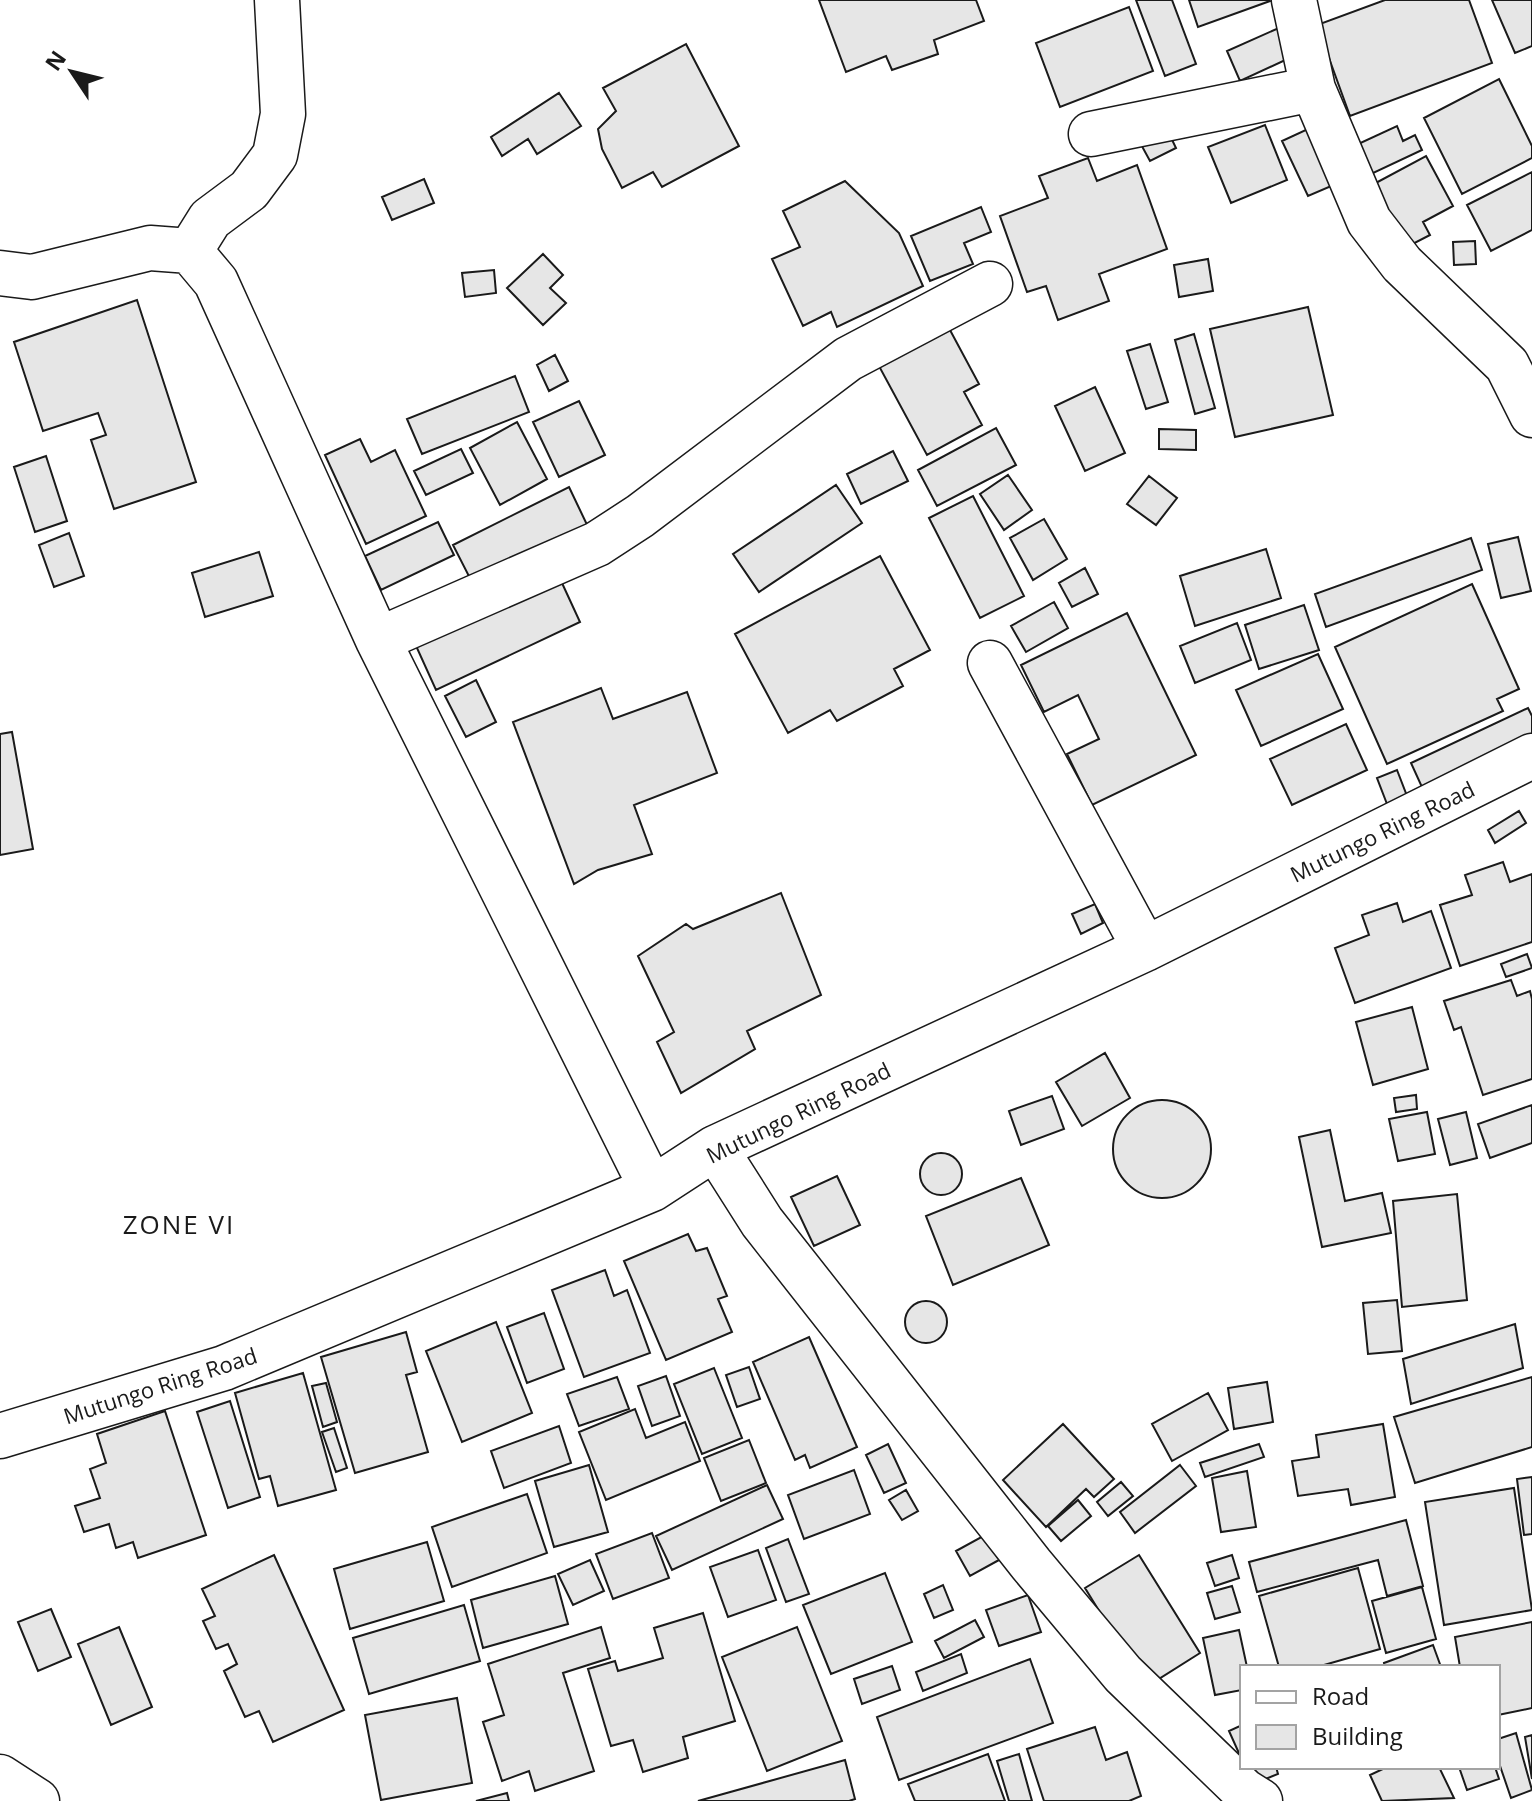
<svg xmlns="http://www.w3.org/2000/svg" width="1532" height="1801" font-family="'Open Sans',sans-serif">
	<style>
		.building { fill: #e6e6e6; stroke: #1a1a1a; stroke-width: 2 }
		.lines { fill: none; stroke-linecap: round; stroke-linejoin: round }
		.minor-casing { stroke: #1a1a1a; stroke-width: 47 }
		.minor { stroke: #fff; stroke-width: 44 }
		.labels { text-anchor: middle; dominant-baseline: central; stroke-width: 6; stroke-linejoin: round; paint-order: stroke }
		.street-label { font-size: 22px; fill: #1a1a1a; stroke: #fff }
		.quarter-label { font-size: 26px; letter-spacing: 2px; fill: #1a1a1a; stroke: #fff }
	</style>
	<rect width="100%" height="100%" fill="#fff"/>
	<!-- building -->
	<path class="building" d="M819 0H976L984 21 934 40 938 54 892 70 886 56 846 72Z
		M1136 0H1172L1196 64 1165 76Z
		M1189 0H1269L1270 1 1198 27Z
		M1385 0H1469L1492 63 1350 116 1317 25Z
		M1492 0H1532V46L1515 53Z
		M1129 7 1153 71 1060 107 1036 43Z
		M1281 27 1294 56 1240 81 1227 51Z
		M686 44 739 146 662 187 653 172 622 188 602 149 598 129 616 111 603 88Z
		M1499 79 1532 146V158L1462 194 1424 118Z
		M559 93 581 126 537 154 528 139 502 156 491 137Z
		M1165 125 1176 148 1150 161 1138 139Z
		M1265 125 1287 180 1231 203 1208 147Z
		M1397 126 1403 141 1415 135 1422 150 1369 175 1356 145Z
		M1310 128 1336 184 1308 196 1282 141Z
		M1426 156 1453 206 1423 222 1430 235 1405 248 1372 185Z
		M1088 158 1097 181 1137 165 1167 249 1099 274 1109 301 1058 320 1046 286 1027 292 1000 216 1048 198 1039 176Z
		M1532 172V230L1491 251 1467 205Z
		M424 179 434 203 392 220 382 197Z
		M845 181 899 233 923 286 837 327 831 312 803 326 772 259 800 247 783 211Z
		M981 207 991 232 964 243 973 264 930 281 911 236Z
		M1475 241 1476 264 1454 265 1453 242Z
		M543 254 563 275 550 288 566 303 543 325 507 288Z
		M1208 259 1213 291 1179 297 1174 265Z
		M494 270 496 293 465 297 462 273Z
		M137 300 196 482 114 509 91 440 106 435 98 413 43 431 14 342Z
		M1308 307 1333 415 1235 437 1210 329Z
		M943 317 979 384 964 392 982 425 927 455 873 355Z
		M1194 334 1215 408 1195 414 1175 340Z
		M1150 344 1168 402 1146 409 1127 351Z
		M555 355 568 381 549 391 537 365Z
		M515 376 529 412 422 454 407 419Z
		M1095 387 1125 453 1085 471 1055 406Z
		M579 401 605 455 559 477 533 422Z
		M517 422 547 479 500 505 470 448Z
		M996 428 1016 465 937 506 918 470Z
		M1159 429 1196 430V450L1159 449Z
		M360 439 371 462 395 450 426 516 366 544 325 455Z
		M461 449 473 473 426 495 414 471Z
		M893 451 908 481 861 504 847 474Z
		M46 456 67 521 35 532 14 467Z
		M1008 475 1032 510 1004 530 980 494Z
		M1149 476 1177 498 1156 525 1127 504Z
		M836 485 862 523 759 592 733 554Z
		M569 487 590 531 476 590 453 545Z
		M973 496 1024 596 980 618 929 518Z
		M1044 519 1067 559 1033 580 1010 538Z
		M438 522 454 555 381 590 365 556Z
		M69 533 84 576 54 587 39 545Z
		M1518 537 1531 591 1501 598 1488 544Z
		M1471 538 1482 570 1326 627 1315 594Z
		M1266 549 1281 598 1195 626 1180 576Z
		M259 552 273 596 205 617 192 573Z
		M880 556 930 650 894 669 903 686 837 721 830 710 788 733 735 634Z
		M1085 568 1098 594 1072 607 1059 583Z
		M556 570 580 622 436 690 412 637Z
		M1472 584 1519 689 1497 699 1503 711 1387 764 1335 647Z
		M1054 602 1068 628 1026 652 1011 626Z
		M1304 605 1319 650 1259 669 1245 625Z
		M1127 613 1196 755 1092 805 1067 754 1099 739 1078 695 1044 712 1021 665Z
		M1237 623 1251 660 1195 683 1180 646Z
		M1318 654 1343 709 1261 746 1236 690Z
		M476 680 496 722 466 737 445 696Z
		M601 688 613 719 687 692 717 773 634 805 652 854 598 870 574 884 513 722Z
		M1528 708 1532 716V746L1426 796 1411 763Z
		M1346 724 1367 770 1292 805 1270 759Z
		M12 732 33 849 0 855V734Z
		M1397 770 1407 796 1387 804 1377 778Z
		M1519 811 1526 823 1495 843 1488 830Z
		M1503 862 1510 882 1532 874V942L1460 966 1440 905 1472 895 1465 875Z
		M781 893 821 995 747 1031 755 1049 681 1093 657 1042 674 1032 638 956 686 924 693 929Z
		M1397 903 1403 922 1431 911 1451 968 1355 1003 1335 948 1369 935 1362 915Z
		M1095 904 1103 923 1081 934 1072 914Z
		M1527 954 1532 968 1506 977 1501 964Z
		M1511 980 1517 996 1530 991 1532 999V1079L1483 1095 1461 1027 1454 1030 1444 1001Z
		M1412 1007 1428 1069 1373 1085 1356 1022Z
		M1105 1053 1130 1098 1082 1126 1056 1082Z
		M1416 1095 1417 1109 1396 1112 1394 1098Z
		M1052 1096 1064 1129 1021 1145 1009 1111Z
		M1113 1149a49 49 0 1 1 98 0a49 49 0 1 1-98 0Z
		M1532 1105V1143L1490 1158 1478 1124Z
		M1427 1112 1435 1154 1398 1161 1389 1119Z
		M1466 1112 1477 1158 1450 1165 1438 1119Z
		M1330 1130 1345 1201 1382 1193 1391 1233 1322 1247 1299 1137Z
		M920 1174a21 21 0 1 1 42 0a21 21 0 1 1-42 0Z
		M837 1176 860 1225 814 1246 791 1197Z
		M1021 1178 1049 1245 953 1285 926 1216Z
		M1457 1194 1467 1300 1402 1307 1393 1201Z
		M688 1234 696 1251 707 1248 727 1296 718 1299 732 1332 666 1360 624 1261Z
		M605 1270 614 1296 627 1290 650 1353 584 1377 552 1290Z
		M1397 1300 1402 1351 1368 1354 1363 1303Z
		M905 1322a21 21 0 1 1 42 0a21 21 0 1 1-42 0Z
		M544 1313 564 1369 527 1383 507 1327Z
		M496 1322 532 1413 462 1442 426 1351Z
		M1515 1324 1523 1368 1411 1404 1403 1359Z
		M406 1332 417 1372 406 1375 428 1452 355 1473 321 1357Z
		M809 1337 857 1447 810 1468 805 1455 795 1460 753 1362Z
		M749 1367 760 1399 737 1407 726 1375Z
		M714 1368 742 1438 702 1454 674 1384Z
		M303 1373 336 1490 278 1506 270 1476 259 1479 235 1393Z
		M666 1376 680 1416 652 1426 638 1386Z
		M617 1377 629 1409 579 1426 567 1394Z
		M1532 1377V1447L1415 1483 1394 1417Z
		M1267 1382 1273 1422 1234 1429 1228 1388Z
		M326 1383 337 1422 323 1427 312 1386Z
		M1208 1393 1228 1430 1172 1461 1152 1424Z
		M230 1401 260 1497 228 1508 197 1412Z
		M635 1409 646 1438 685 1422 700 1461 606 1500 579 1432Z
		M165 1411 206 1535 138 1558 133 1542 116 1548 109 1524 84 1532 75 1506 100 1498 90 1469 106 1463 97 1434Z
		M1063 1424 1114 1479 1094 1497 1086 1489 1046 1527 1003 1480Z
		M1383 1424 1395 1497 1351 1505 1348 1489 1298 1496 1292 1461 1319 1457 1316 1435Z
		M559 1426 571 1463 504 1488 491 1451Z
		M334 1428 347 1468 336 1472 322 1432Z
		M749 1440 766 1483 721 1501 704 1458Z
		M888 1444 906 1483 884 1493 866 1455Z
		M1259 1444 1264 1457 1205 1477 1200 1463Z
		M589 1465 608 1532 554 1547 535 1481Z
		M1180 1465 1196 1486 1135 1533 1120 1512Z
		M854 1470 870 1514 804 1539 788 1495Z
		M1247 1471 1256 1527 1221 1532 1212 1478Z
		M1532 1477V1534L1524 1535 1517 1479Z
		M1121 1482 1133 1496 1108 1516 1097 1502Z
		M767 1485 783 1519 672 1570 656 1536Z
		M1514 1488 1532 1610 1444 1625 1425 1502Z
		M906 1490 918 1511 902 1520 889 1500Z
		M527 1494 547 1553 452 1587 432 1527Z
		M1078 1500 1091 1516 1061 1541 1048 1526Z
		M1406 1520 1423 1586 1387 1596 1378 1560 1257 1592 1249 1562Z
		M652 1533 669 1578 613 1599 596 1554Z
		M985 1535 999 1560 970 1576 956 1551Z
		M788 1539 809 1594 786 1602 766 1548Z
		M427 1542 444 1601 350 1629 334 1569Z
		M758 1550 776 1600 728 1617 710 1567Z
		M274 1555 344 1710 273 1742 259 1711 245 1717 224 1671 237 1664 228 1644 216 1649 203 1621 215 1616 202 1589Z
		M1139 1555 1200 1653 1146 1687 1085 1588Z
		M1232 1555 1239 1578 1215 1586 1207 1563Z
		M590 1560 604 1591 573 1605 558 1574Z
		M1358 1568 1380 1649 1317 1667H1279L1259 1596Z
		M885 1573 912 1642 831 1674 803 1605Z
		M555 1576 568 1624 483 1648 471 1600Z
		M943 1585 953 1610 934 1618 924 1594Z
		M1232 1586 1240 1612 1215 1619 1207 1593Z
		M1422 1587 1436 1639 1386 1653 1372 1601Z
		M1028 1595 1041 1632 999 1646 986 1610Z
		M464 1605 480 1661 369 1694 353 1638Z
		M51 1609 71 1657 38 1671 18 1622Z
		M703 1613 735 1721 683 1737 688 1758 643 1772 633 1740 611 1746 588 1669 615 1661 618 1671 663 1658 654 1628Z
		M975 1620 984 1637 944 1658 935 1641Z
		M1532 1622V1708L1498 1715V1667H1460L1455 1637Z
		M119 1627 152 1707 111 1725 78 1644Z
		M601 1627 610 1658 563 1673 594 1771 535 1791 529 1771 502 1781 483 1722 504 1715 488 1664Z
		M797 1627 842 1741 767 1771 722 1657Z
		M1239 1630 1247 1667H1242V1690L1215 1695 1203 1638Z
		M1433 1645 1441 1667H1385L1384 1663Z
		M961 1654 967 1673 923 1691 916 1672Z
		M1030 1659 1053 1723 899 1780 877 1717Z
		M892 1666 900 1690 862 1704 854 1679Z
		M457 1698 472 1783 381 1800 365 1715Z
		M1242 1725V1760L1229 1731Z
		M1095 1727 1106 1760 1127 1752 1141 1796 1129 1801H1044L1027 1749Z
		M1516 1733 1532 1790 1511 1798 1498 1760V1739Z
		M1532 1735V1779L1525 1737Z
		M988 1754 1005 1801H915L908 1784Z
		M1019 1754 1032 1801H1009L997 1761Z
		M845 1760 855 1799 849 1801H698Z
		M1245 1767H1276L1278 1774 1253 1784Z
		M1387 1767H1439L1454 1798 1382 1801 1370 1775Z
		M1459 1767H1495L1499 1779 1467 1790Z
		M507 1793 509 1801H476Z"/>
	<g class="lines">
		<defs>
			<path id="minor" d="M1294 0 1313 89 1369 221 1402 264 1507 365 1532 415
				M1091 134 1313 89
				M190 251 210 219 249 190 275 155 283 114 277 0
				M0 273 32 277 150 248 190 251 216 282 378 640 652 1189
				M378 640 597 544 640 516 848 359 990 284
				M990 663 1145 949
				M715 1148 762 1222 1031 1564 1123 1674 1244 1791 1260 1801
				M0 1436 224 1368 652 1189 715 1148 1145 949 1532 756
				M0 1777 37 1801"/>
		</defs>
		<!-- minor casing -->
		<use href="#minor" class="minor-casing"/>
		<!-- minor -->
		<use href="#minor" class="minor"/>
	</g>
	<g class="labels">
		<!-- street labels -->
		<g class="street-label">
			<text transform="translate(1382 831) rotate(-26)">Mutungo Ring Road</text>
			<text transform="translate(798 1112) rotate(-26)">Mutungo Ring Road</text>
			<text transform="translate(160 1385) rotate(-18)">Mutungo Ring Road</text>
		</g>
		<!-- quarter labels -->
		<g class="quarter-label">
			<text x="179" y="1224">ZONE VI</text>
		</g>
	</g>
	<!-- legend -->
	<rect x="1240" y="1665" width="260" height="104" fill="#ffffff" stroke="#a3a3a3" stroke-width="2"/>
	<rect x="1256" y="1691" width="40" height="12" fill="#ffffff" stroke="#a3a3a3" stroke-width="2"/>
	<text x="1312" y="1705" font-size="24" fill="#1a1a1a">Road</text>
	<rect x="1256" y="1725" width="40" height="24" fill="#e6e6e6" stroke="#a3a3a3" stroke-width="2"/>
	<text x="1312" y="1745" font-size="24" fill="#1a1a1a">Building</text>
	<!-- north arrow -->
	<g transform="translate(72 72) rotate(305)" stroke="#ffffff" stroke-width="6" paint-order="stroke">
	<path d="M0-6L14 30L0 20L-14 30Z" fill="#1a1a1a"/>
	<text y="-12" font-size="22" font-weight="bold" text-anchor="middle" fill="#1a1a1a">N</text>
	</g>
</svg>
